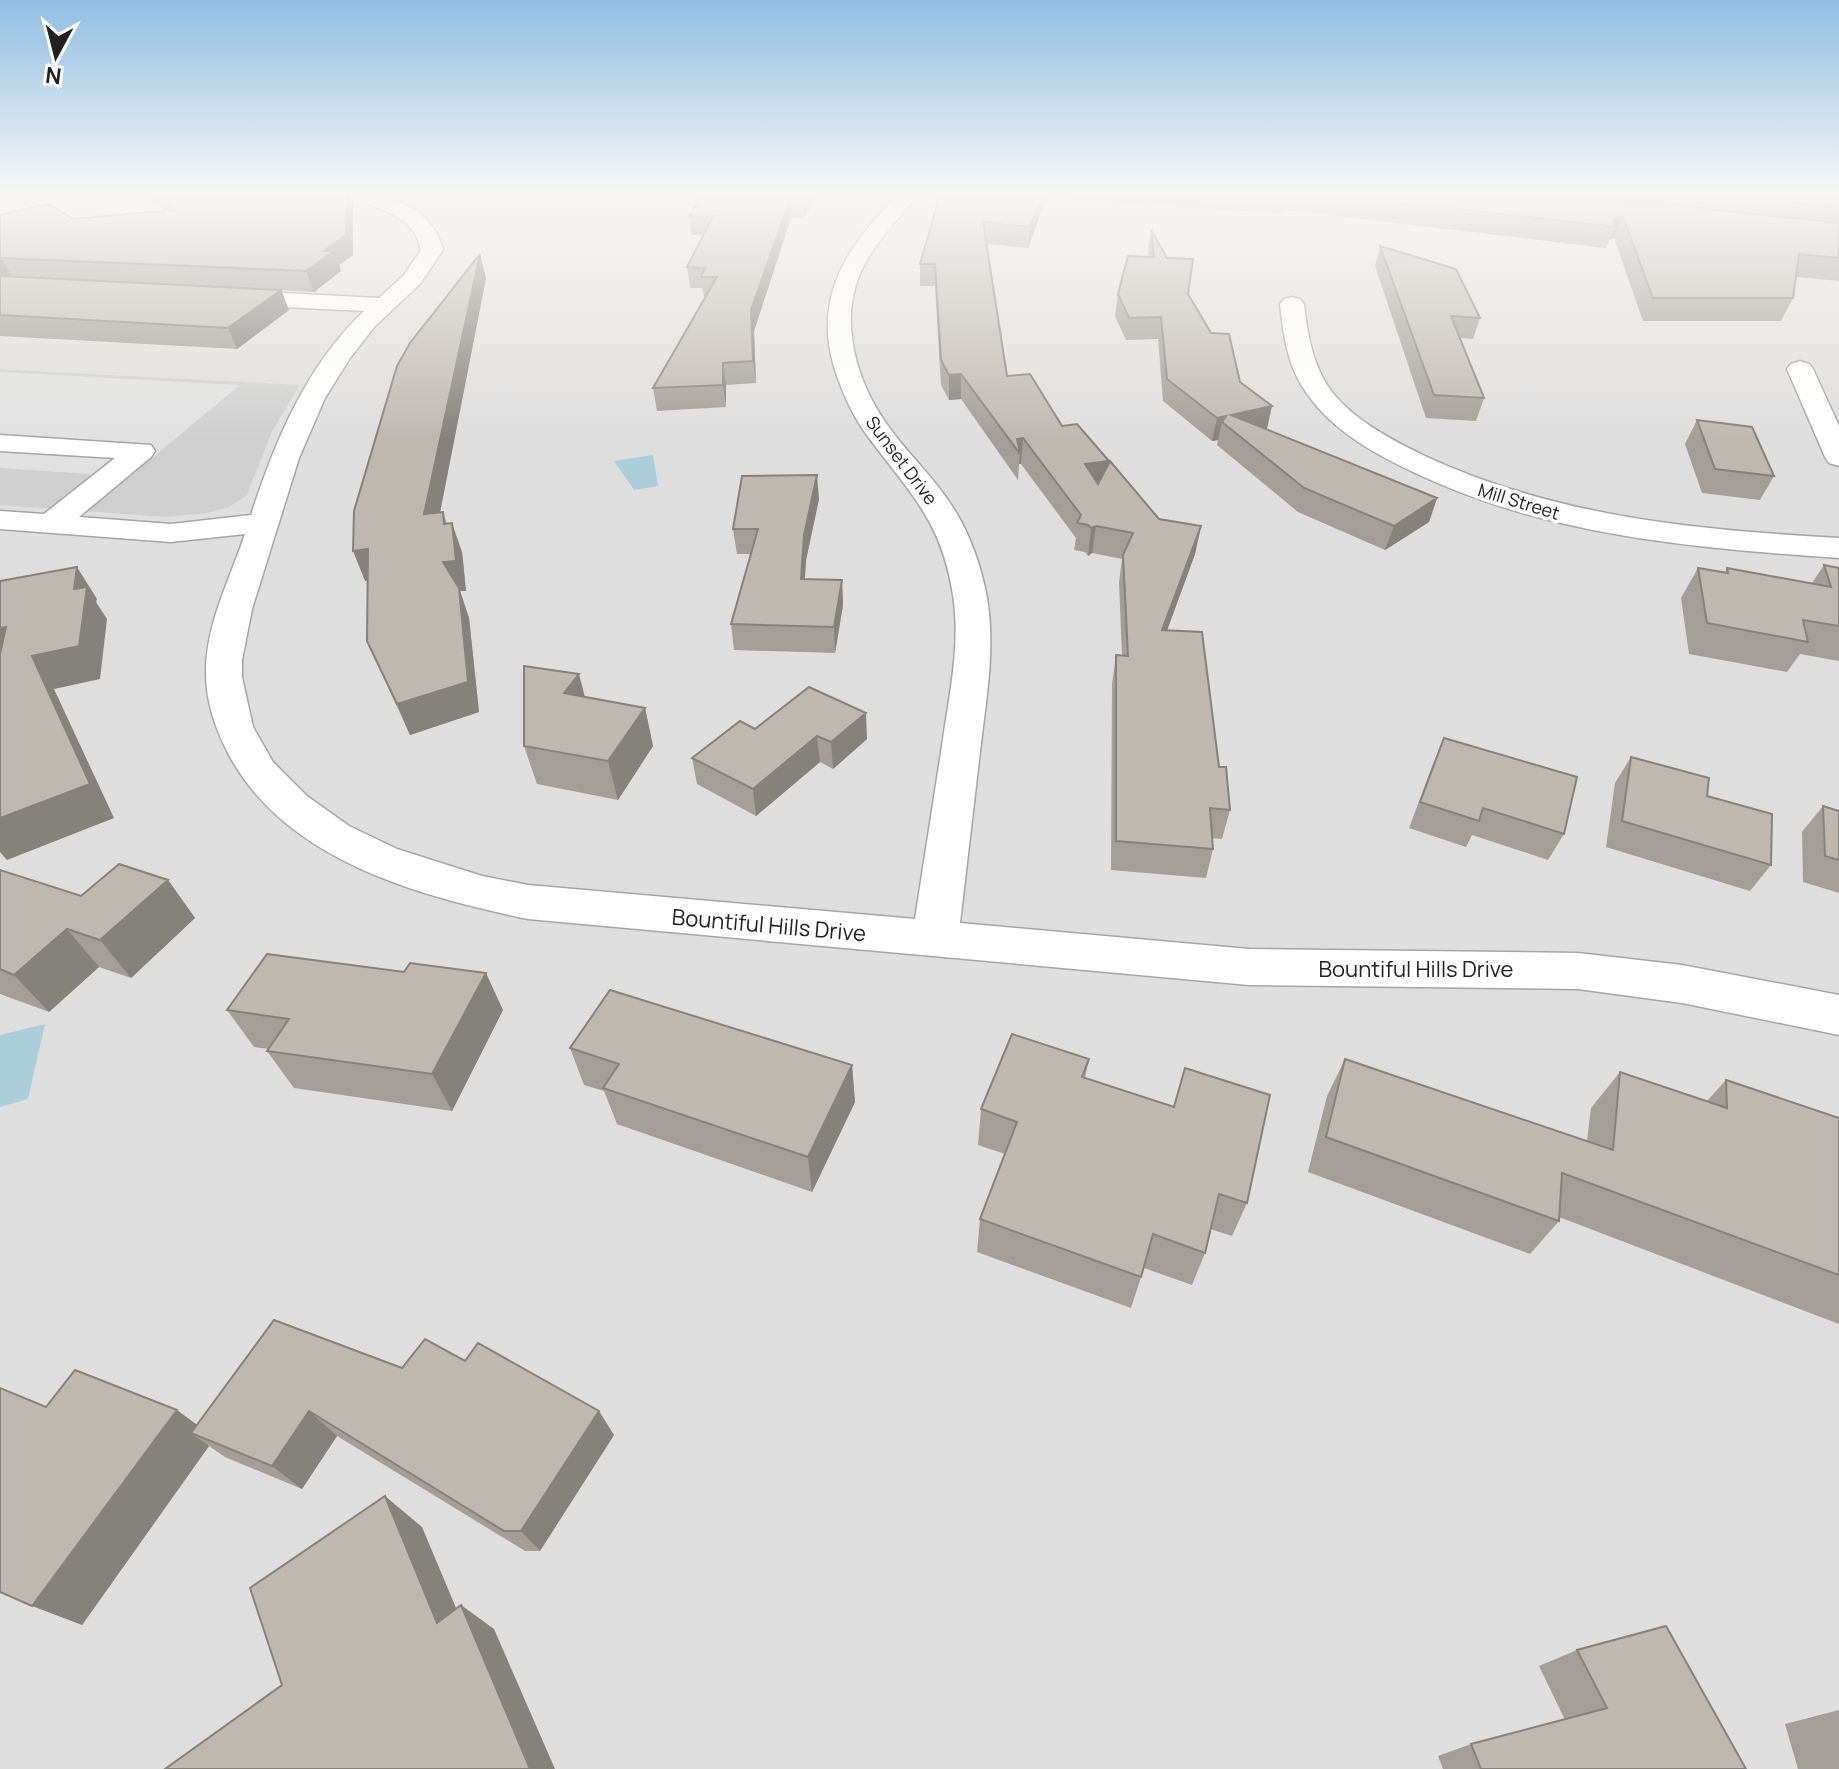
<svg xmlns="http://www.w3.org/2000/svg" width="1839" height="1769" font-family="Manrope,sans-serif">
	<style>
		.residential { fill: #dfdede }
		.religious { fill: #cfcfcf }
		.parking { fill: #e1e1e1 }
		.water { fill: #accdda }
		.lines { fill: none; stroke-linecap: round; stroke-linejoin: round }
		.minor-casing { stroke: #a5a5a5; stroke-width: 3 }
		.minor { fill: #fff; fill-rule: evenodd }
		.wall { fill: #a39e98 }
		.shaded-wall { fill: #85817c }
		.building { fill: #beb8b1; stroke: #85817c; stroke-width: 2 }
		.labels { text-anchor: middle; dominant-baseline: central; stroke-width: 7; stroke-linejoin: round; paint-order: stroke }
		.far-street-label { font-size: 18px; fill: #212121; stroke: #fff }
		.street-label { font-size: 22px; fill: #212121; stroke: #fff }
	</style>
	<rect width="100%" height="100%" fill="#f0eee8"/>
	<!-- residential -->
	<path class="residential" d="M0 191H1839V1769H0V505L164 517 247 495 272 432 300 385 0 369Z"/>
	<!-- religious -->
	<path class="religious" d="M0 369 300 385 272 432 247 495 229 507 208 513 164 517 0 505Z"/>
	<!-- parking -->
	<path class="parking" d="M0 372 240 385 105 497 69 495 91 478 90 474 0 468Z"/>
	<!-- water -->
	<path class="water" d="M653 455 658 486 634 490 614 461Z
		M45 1024 28 1099 0 1107V1035Z"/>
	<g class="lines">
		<defs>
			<path id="minor" d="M330 191C373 191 431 200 443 250L420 284 375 326 350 358 325 398 299 458 252 609 242 660V677L253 727 273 762 307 796 349 826 397 849 482 876 528 885 915 919C924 861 933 804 942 746 949 695 961 646 953 595 942 522 910 493 869 438 853 417 842 392 834 367 812 291 851 244 901 191H920C900 219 874 241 860 274 839 322 857 382 886 423 905 451 931 474 950 503 969 531 981 565 987 598 995 647 987 694 981 743 974 803 967 863 960 923L1249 949 1578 953 1682 965 1839 995V1035L1682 1003 1578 989 1249 985 528 919C419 896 286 861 229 755 216 730 206 703 206 674 205 626 230 579 245 534L171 542 0 529V511L44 514 115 458 0 451V435L151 445 155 451 151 457 79 517 171 524 251 515C275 441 306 366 364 311L225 304 217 302 214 297 217 292 225 290 379 298 404 275 421 250C414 210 366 205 332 195Z
				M1292 297 1300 299 1304 304C1307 332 1312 361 1327 385 1349 418 1390 439 1425 456 1556 517 1696 530 1839 538V558C1693 548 1545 536 1411 471 1369 451 1327 427 1302 386 1287 362 1283 332 1280 304L1284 299Z
				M1800 361 1809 364 1813 369 1839 426V466L1829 463 1825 457 1787 369 1791 364Z"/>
		</defs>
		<!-- minor casing -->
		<use href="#minor" class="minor-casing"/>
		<!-- minor -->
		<use href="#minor" class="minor"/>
	</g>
	<!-- wall -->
	<path class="wall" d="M141 191H349L353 204V255L339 265 341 271 314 292 281 290 289 310 237 349 0 336V215L73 219 164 211Z
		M706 191H819L804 218H791L754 331 756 383 726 385V407L657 411 653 388 706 297H704L702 288H690L687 267 703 235H691L689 216Z
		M941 191H1839V281L1796 277 1793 298 1781 321H1643L1614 238 1610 239 1606 248 1285 210 1284 214 1047 196 1028 248 987 244 1007 376 1159 519 1201 526 1195 554 1167 630 1219 767 1230 810 1222 839 1212 838 1213 849 1206 878 1111 870 1112 684 1116 655 1122 656 1119 583 1122 559 1092 553 1088 556 1085 552 1074 550 1076 538 1021 464H1019L1018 480 961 399 949 400 941 385 935 286H920V264Z
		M1151 230 1266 429 1437 498 1429 522 1385 550 1298 512 1217 445 1218 440 1212 441 1163 401 1158 339 1126 340 1115 316 1118 294 1149 257 1148 249Z
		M1380 246 1480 318 1473 339 1460 338 1484 398 1476 421 1426 418 1375 266Z
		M486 278 440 512H443L447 524 462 552 466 591H460L469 618 479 712 410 735 367 641 368 580 365 581Z
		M1697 420 1774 476 1760 500 1702 493 1685 444Z
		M819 499 806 560 805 579 842 580 843 605 835 653 734 650 731 624 751 554H737L733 529Z
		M1824 565 1839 568V661L1800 654 1787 672 1689 654 1681 598 1698 568 1725 572 1727 568 1812 583Z
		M585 697 645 708 653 746 618 800 537 784 524 746Z
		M755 729 867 739 833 769 820 762 756 816 697 784 692 758Z
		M1444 738 1564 834 1548 860 1472 835 1466 847 1409 828 1433 764Z
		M1631 757 1707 796 1771 865 1750 891 1606 847 1615 783Z
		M1823 806 1839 811V893L1803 882 1802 832Z
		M0 870 81 896 168 880 195 918 131 978 99 967 49 1012 0 994Z
		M227 1010H503L452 1111 294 1088 267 1051 269 1049 254 1047Z
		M570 1048 852 1065 855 1102 812 1192 617 1124 604 1091 584 1085Z
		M1089 1059 1085 1078 1173 1107 1185 1068 1247 1203 1232 1236 1210 1229 1205 1253 1192 1285 1144 1268 1131 1308 977 1252 980 1219 1005 1154 978 1145 981 1109Z
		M1345 1059 1587 1141 1591 1108 1620 1072 1707 1101 1726 1080 1839 1118V1324L1559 1217V1221L1530 1254 1308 1172 1327 1096Z
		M465 1361 614 1435 540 1551H525L337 1436 302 1489 225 1457 209 1446 82 1625 46 1407 197 1425 402 1368Z
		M1577 1650 1746 1769H1443L1438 1756 1471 1744 1565 1720 1539 1666Z
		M1839 1710V1769H1798L1785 1724Z"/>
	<!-- shaded-wall -->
	<path class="shaded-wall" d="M347 191H349L353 204V255L339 265 341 271 314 292 306 271 324 251Z
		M808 191H819L804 218 803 200Z
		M1043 191H1047V196L1028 248 1030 227Z
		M790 199 791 218 754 331 756 383 753 361 751 310Z
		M1623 217 1614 238 1610 239 1615 227 1614 218Z
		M480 254 486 278 434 543 424 514Z
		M1 257 12 277 0 285V258Z
		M281 290 289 310 237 349 228 328Z
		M723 363 726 385V407L723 385Z
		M961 374V399L949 400V375Z
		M1272 406 1267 429 1231 415Z
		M1226 416 1222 422 1218 440 1212 441 1217 418Z
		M1023 438 1021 464H1019L1020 454 1017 439Z
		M1109 461 1106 487 1082 490 1085 464Z
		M817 475 819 499 806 560 803 604 801 579 804 535Z
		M1437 498 1429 522 1385 550 1394 526Z
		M452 523 462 552 466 591H460L469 618 479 712 410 735 397 704 443 562Z
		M1096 526 1092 553 1088 556 1091 528Z
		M1201 526 1195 554 1157 658 1162 630Z
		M368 549 380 578 365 581 353 551Z
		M77 567 97 599 96 602 107 619 100 679 54 689 114 818 7 860 0 852V818L32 656 74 589Z
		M842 580 843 605 835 653 834 627Z
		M6 627 0 665V628Z
		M579 674 589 713 564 693Z
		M645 708 653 746 618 800 608 761Z
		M866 713 867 739 833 769 831 742Z
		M817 736 820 762 756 816 753 789Z
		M168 880 195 918 131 978 100 940Z
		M67 929 99 967 49 1012 14 975Z
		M486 973 503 1010 452 1111 432 1074Z
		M852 1065 855 1102 812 1192 808 1157Z
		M177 1410 215 1438 191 1433 209 1446 82 1625 32 1606Z
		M309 1411 337 1436 302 1489 272 1466Z
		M599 1411 614 1435 540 1551 521 1531Z
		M385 1496 422 1527 472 1646 437 1623Z
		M461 1605 494 1629 555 1769H530Z"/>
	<!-- building -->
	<path class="building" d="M154 191H347L346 235 324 251H334L306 271 0 258V215L48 204 73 219 176 210Z
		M706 191H808L803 200 790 199 751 310 753 361 723 363V385L653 388 717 277H701L705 268 687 267 713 216H689Z
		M941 191H1043L1030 227 983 222 1007 376 1030 374 1062 426 1077 424 1109 461 1085 464 1098 484 1110 461 1159 519 1201 526 1162 630 1202 632 1219 767H1226L1230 810 1210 808 1213 849 1116 841V655L1128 656 1123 555 1133 533 1096 526 1091 528 1088 525 1077 523 1081 515 1023 438 1017 439 1020 454 961 374 949 375 941 360 935 264H920Z
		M1258 191H1289V193Z
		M1302 191H1541L1839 223V258L1799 254 1793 298H1653L1623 217 1614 218 1615 227Z
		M1698 191H1839V207Z
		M1151 230 1167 258 1193 259 1188 294 1211 333 1229 334 1240 382 1272 406 1231 415 1437 498 1394 526 1304 488 1222 422 1226 416 1217 418 1167 379 1161 317 1129 318 1118 294 1128 256 1154 257Z
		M1380 246 1456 269 1480 318 1451 316 1484 398 1434 395Z
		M480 254 424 514 443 512 444 524 452 523 456 561 443 562 459 588 468 682 397 704 367 641 368 549 353 551 354 511 397 366 410 343Z
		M0 276H1L281 290 228 328 0 315Z
		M1697 420 1752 427 1774 476 1715 469Z
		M817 475 804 535 801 579 842 580 834 627 731 624 758 529H733L742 476Z
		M1824 565 1839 568V626L1803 620 1808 642 1707 623 1698 568 1728 573 1727 568 1831 587Z
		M77 567 74 589 87 587 79 646 32 656 90 784 0 818V654L6 627 0 628V581Z
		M524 666 579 674 564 693 645 708 608 761 524 746Z
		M809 687 866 713 831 742 817 736 753 789 692 758 740 721 755 729Z
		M1444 738 1577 777 1564 834 1483 808 1479 821 1420 802Z
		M1631 757 1709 778 1707 796 1772 814 1771 865 1622 821Z
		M1823 806 1839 811V860L1825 856Z
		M119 864 168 880 100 940 67 929 14 975 0 969V870L81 896Z
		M267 954 404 972 410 963 486 973 432 1074 267 1051 289 1019 227 1010Z
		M610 990 852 1065 808 1157 603 1088 619 1064 570 1048Z
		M1012 1034 1089 1059 1082 1077 1174 1107 1185 1068 1270 1095 1247 1203 1219 1194 1205 1253 1153 1234 1141 1277 980 1219 1017 1122 981 1109Z
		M1345 1059 1613 1150 1620 1072 1727 1108 1726 1080 1839 1118V1275L1562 1173 1559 1221 1326 1137Z
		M274 1320 402 1368 425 1339 465 1361 478 1343 599 1411 521 1531H504L309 1411 272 1466 191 1433Z
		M75 1370 177 1410 32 1606 0 1592V1388L46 1407Z
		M385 1496 437 1623 461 1605 530 1769H165L282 1685 250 1588Z
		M1666 1626 1746 1769H1481L1471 1744 1607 1708 1577 1650Z"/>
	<!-- sky -->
	<linearGradient id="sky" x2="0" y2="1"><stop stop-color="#90bee2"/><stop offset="0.44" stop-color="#f8f7f5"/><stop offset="1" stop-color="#f8f7f5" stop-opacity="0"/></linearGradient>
	<rect width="1839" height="439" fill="url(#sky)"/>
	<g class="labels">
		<!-- far-street labels -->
		<g class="far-street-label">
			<text transform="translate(902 460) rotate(53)">Sunset Drive</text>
			<text transform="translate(1519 501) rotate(17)">Mill Street</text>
		</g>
		<!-- street labels -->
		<g class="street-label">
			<text transform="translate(769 925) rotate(5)">Bountiful Hills Drive</text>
			<text x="1416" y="969">Bountiful Hills Drive</text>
		</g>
	</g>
	<!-- north arrow -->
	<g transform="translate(56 56) rotate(187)" stroke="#ffffff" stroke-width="6" paint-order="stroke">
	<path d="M0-6L14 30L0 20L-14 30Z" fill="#212121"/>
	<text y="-12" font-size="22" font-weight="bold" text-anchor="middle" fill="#212121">N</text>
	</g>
</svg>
